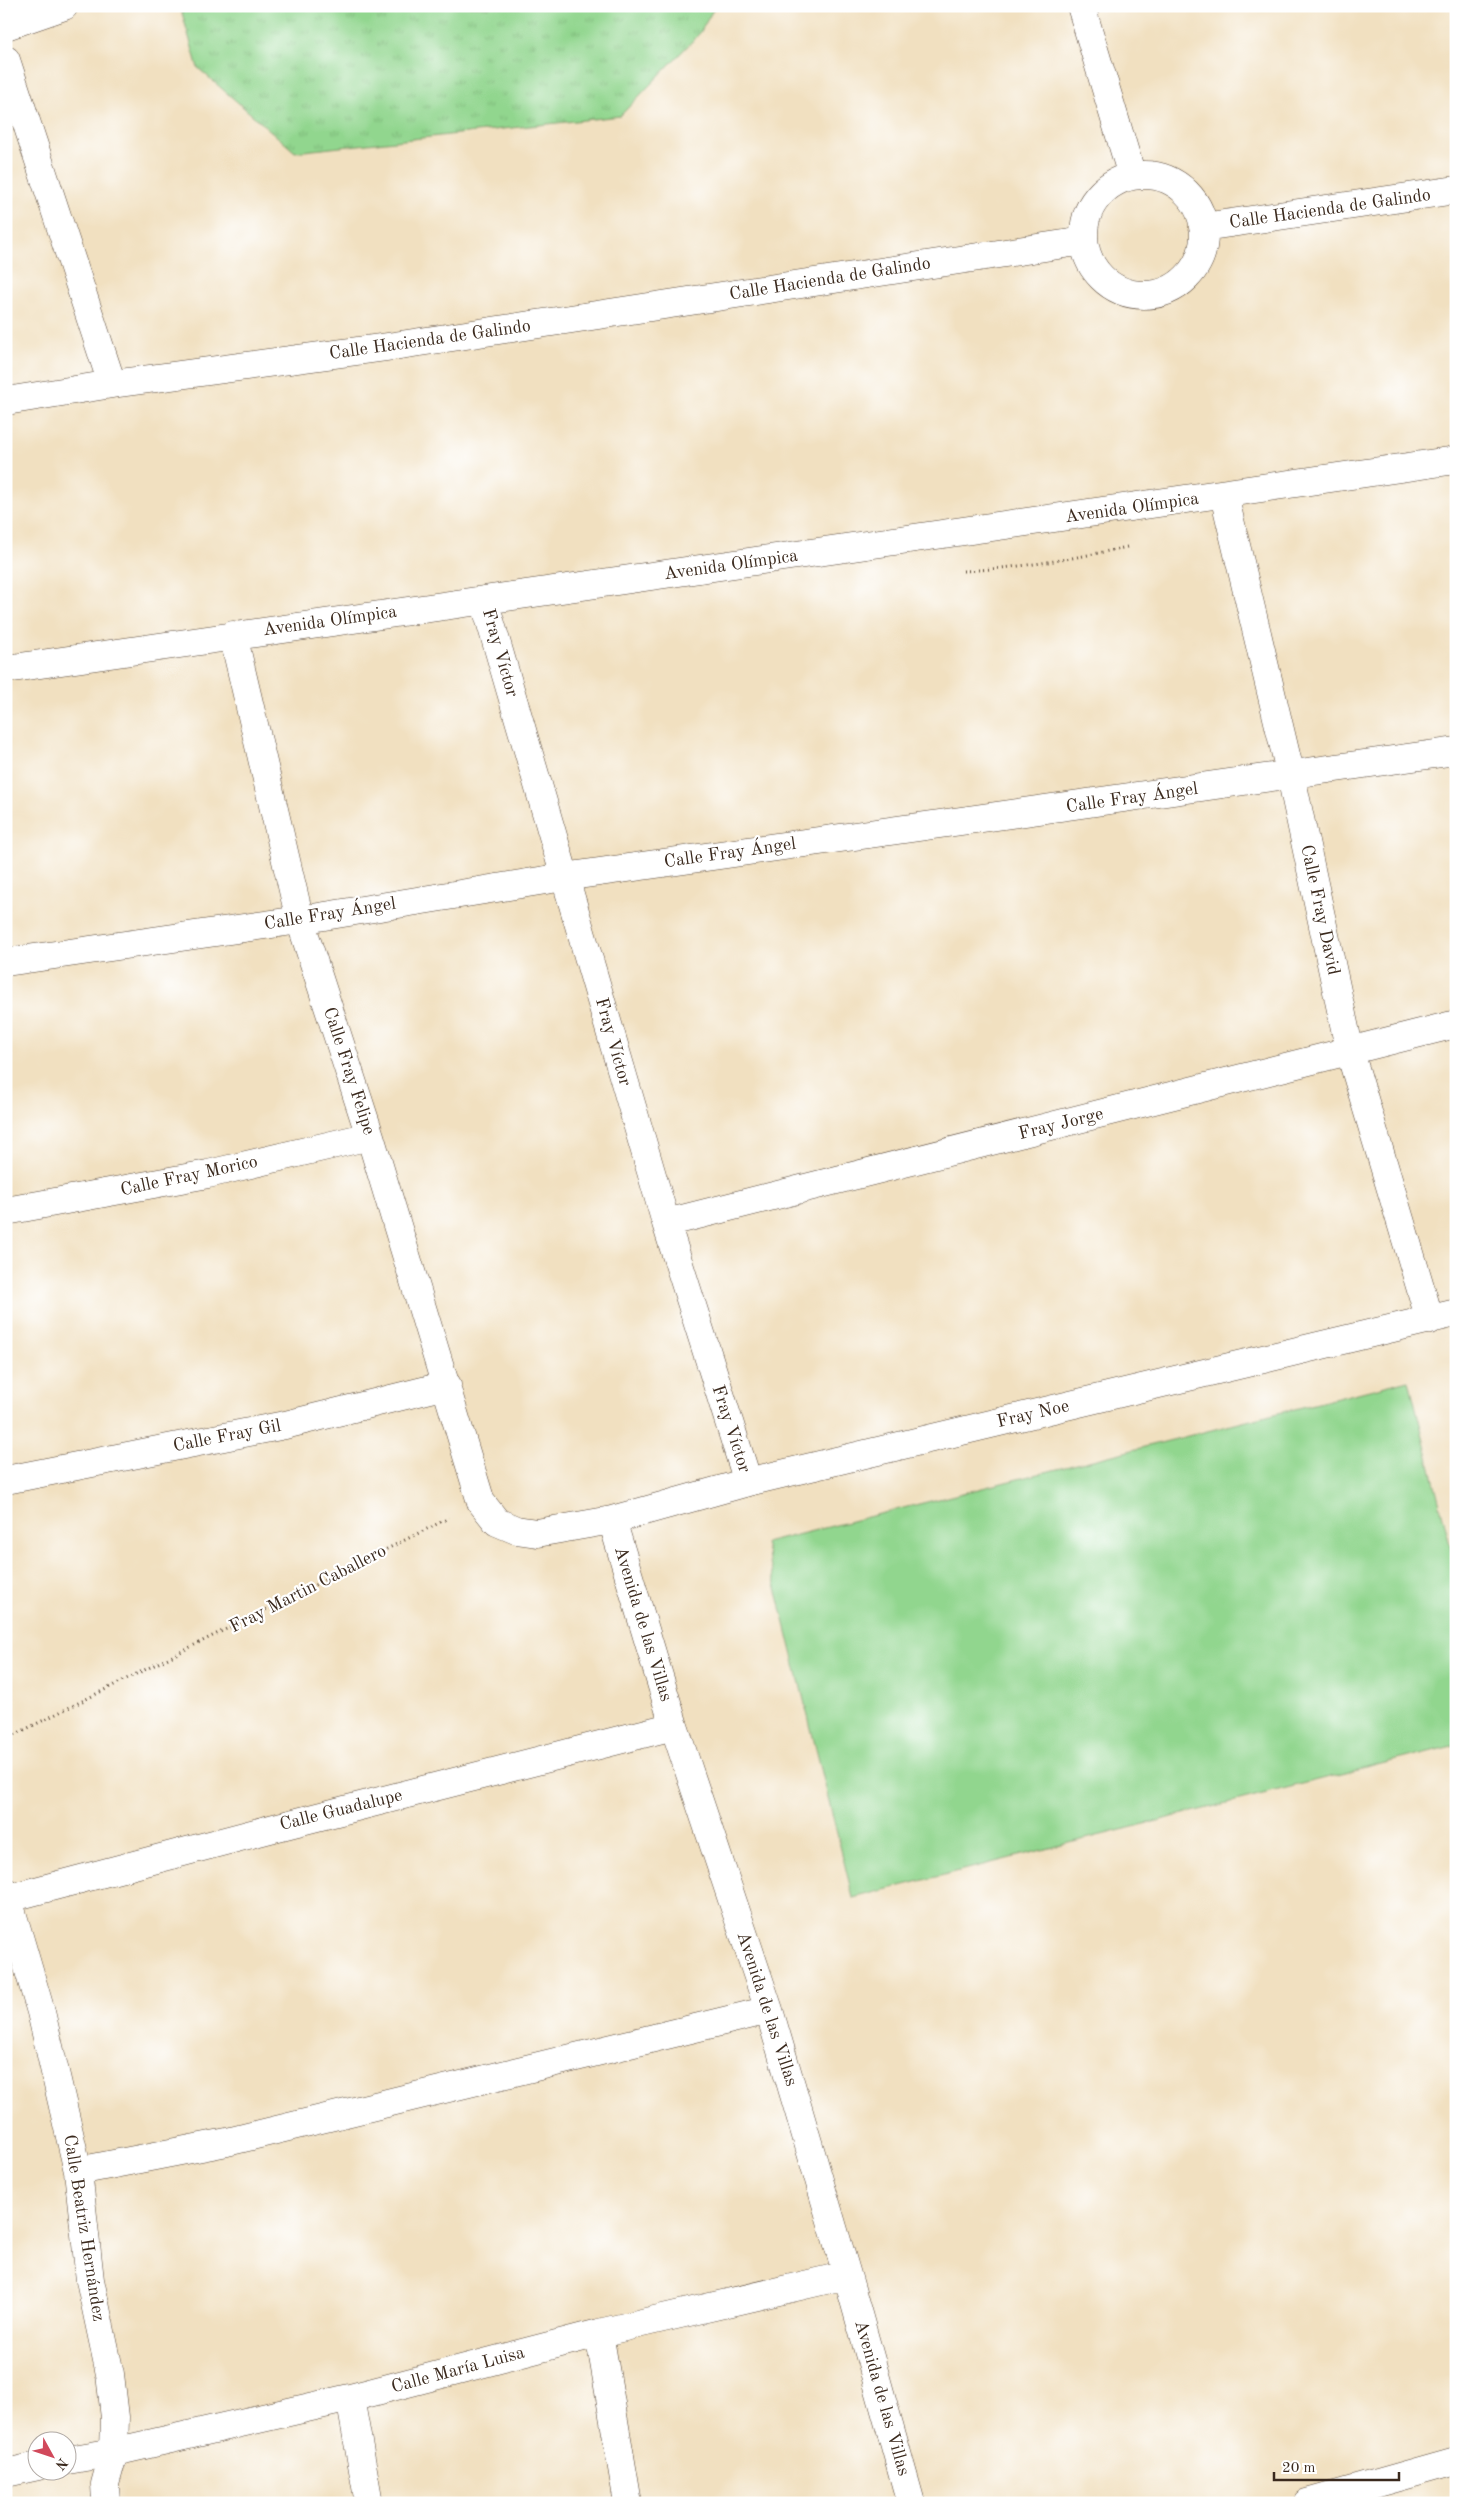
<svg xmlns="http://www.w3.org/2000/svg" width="1462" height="2509" font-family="'Old Standard TT',serif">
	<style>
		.grass { fill: url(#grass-tufts); stroke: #668056 }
		.garden { fill: #91d68e; stroke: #668056 }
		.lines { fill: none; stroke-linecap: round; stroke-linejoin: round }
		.minor-casing { stroke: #564536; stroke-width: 29 }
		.path { stroke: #564536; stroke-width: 3; stroke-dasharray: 1 4; stroke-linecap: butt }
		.minor { stroke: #fff; stroke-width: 28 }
		.labels { text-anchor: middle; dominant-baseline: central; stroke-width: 4.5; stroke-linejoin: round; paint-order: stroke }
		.street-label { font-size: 18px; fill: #3b2a1e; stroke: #fff }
	</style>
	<defs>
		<pattern id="grass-tufts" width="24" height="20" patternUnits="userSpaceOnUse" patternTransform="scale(1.25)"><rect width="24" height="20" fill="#91d68e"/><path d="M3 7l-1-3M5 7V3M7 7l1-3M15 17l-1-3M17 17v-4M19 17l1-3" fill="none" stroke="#7eb87a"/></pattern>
	</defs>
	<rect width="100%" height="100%" fill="#fff"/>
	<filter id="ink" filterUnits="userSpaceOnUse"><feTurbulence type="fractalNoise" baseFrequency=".02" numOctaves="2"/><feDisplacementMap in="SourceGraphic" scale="10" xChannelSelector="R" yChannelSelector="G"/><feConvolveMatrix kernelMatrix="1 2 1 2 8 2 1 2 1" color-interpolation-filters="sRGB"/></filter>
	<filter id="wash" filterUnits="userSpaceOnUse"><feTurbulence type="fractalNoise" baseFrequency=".0096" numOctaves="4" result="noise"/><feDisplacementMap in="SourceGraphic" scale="20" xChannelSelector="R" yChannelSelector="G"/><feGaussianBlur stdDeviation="1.12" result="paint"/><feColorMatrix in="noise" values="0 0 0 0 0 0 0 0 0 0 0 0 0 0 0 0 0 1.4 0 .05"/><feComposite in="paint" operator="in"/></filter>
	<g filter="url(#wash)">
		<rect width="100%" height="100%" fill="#f1e0c0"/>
		<!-- grass -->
		<path class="grass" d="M180 6H715L700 33 620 116 295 152 198 68Z"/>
		<!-- garden -->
		<path class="garden" d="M1409 1380 1456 1569V1745L853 1898 765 1543Z"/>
	</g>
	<g filter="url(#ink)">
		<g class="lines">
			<defs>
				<path id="minor" d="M1081 6 1132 176
					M6 26 64 6
					M6 60 112 384
					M1084 235a60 60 0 1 1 120 0a60 60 0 1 1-120 0Z
					M1203 227 1456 190
					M6 401 112 384 387 347 1084 241
					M1224 495 1291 776 1350 1052 1430 1320
					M484 600 666 1223 748 1482
					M233 635 300 920 370 1136 481 1502 497 1522 516 1530 537 1533 612 1520 748 1482 1456 1313
					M6 669C489 596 973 533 1456 460
					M6 962 300 920 564 877 1456 751
					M6 1211 208 1174 370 1136
					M666 1223 1456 1024
					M6 1480 285 1425 447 1385
					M612 1520 674 1726 769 2010 847 2275 911 2503
					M6 1892 41 2012 78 2171 90 2280 110 2374 115 2417 114 2452 105 2484 106 2503
					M9 1898 274 1828 674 1726
					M78 2171 227 2142 769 2010
					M599 2333 628 2503
					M350 2398 369 2503
					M68 2460 114 2452 350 2398 599 2333 847 2275
					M6 2473 38 2466
					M1307 2503 1456 2461"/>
			</defs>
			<!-- minor casing -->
			<use href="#minor" class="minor-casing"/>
			<!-- path -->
			<path class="path" d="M963 571C1019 568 1072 559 1127 547
				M6 1739 449 1518"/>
			<!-- minor -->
			<use href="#minor" class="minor"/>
		</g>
	</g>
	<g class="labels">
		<!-- street labels -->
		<g class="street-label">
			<text transform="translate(1330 209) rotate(-8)">Calle Hacienda de Galindo</text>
			<text transform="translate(830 279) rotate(-9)">Calle Hacienda de Galindo</text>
			<text transform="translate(430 340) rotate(-8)">Calle Hacienda de Galindo</text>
			<text transform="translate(1132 508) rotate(-8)">Avenida Olímpica</text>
			<text transform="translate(731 565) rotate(-8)">Avenida Olímpica</text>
			<text transform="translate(330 621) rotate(-8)">Avenida Olímpica</text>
			<text transform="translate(500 653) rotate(74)">Fray Víctor</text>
			<text transform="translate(1132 798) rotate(-8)">Calle Fray Ángel</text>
			<text transform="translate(730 853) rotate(-8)">Calle Fray Ángel</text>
			<text transform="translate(1320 910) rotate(78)">Calle Fray David</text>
			<text transform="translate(330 914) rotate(-9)">Calle Fray Ángel</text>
			<text transform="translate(613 1042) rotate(74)">Fray Víctor</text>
			<text transform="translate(349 1071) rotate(72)">Calle Fray Felipe</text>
			<text transform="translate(1061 1124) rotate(-14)">Fray Jorge</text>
			<text transform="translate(189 1176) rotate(-12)">Calle Fray Morico</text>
			<text transform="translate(1033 1414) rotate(-13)">Fray Noe</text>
			<text transform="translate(731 1429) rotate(72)">Fray Víctor</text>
			<text transform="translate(227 1436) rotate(-11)">Calle Fray Gil</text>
			<text transform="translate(308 1589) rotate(-27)">Fray Martin Caballero</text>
			<text transform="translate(643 1624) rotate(73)">Avenida de las Villas</text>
			<text transform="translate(341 1810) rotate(-14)">Calle Guadalupe</text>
			<text transform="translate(767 2009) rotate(72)">Avenida de las Villas</text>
			<text transform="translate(84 2228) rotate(81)">Calle Beatriz Hernández</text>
			<text transform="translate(458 2370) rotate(-15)">Calle María Luisa</text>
			<text transform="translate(882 2398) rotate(74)">Avenida de las Villas</text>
		</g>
	</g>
	<!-- margin -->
	<rect width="1462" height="2509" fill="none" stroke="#fff" stroke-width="25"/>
	<!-- north arrow -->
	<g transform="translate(52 2456) rotate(130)"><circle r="24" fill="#ffffff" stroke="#b1aaa5"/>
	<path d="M0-4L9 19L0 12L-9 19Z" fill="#d1495b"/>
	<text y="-8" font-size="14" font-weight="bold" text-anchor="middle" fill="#3b2a1e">N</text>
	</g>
	<!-- scale -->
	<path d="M1274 2472v8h125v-8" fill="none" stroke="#3b2a1e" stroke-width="2.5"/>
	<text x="1282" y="2472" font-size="15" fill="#3b2a1e" stroke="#ffffff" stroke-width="4" paint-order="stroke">20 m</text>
</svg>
